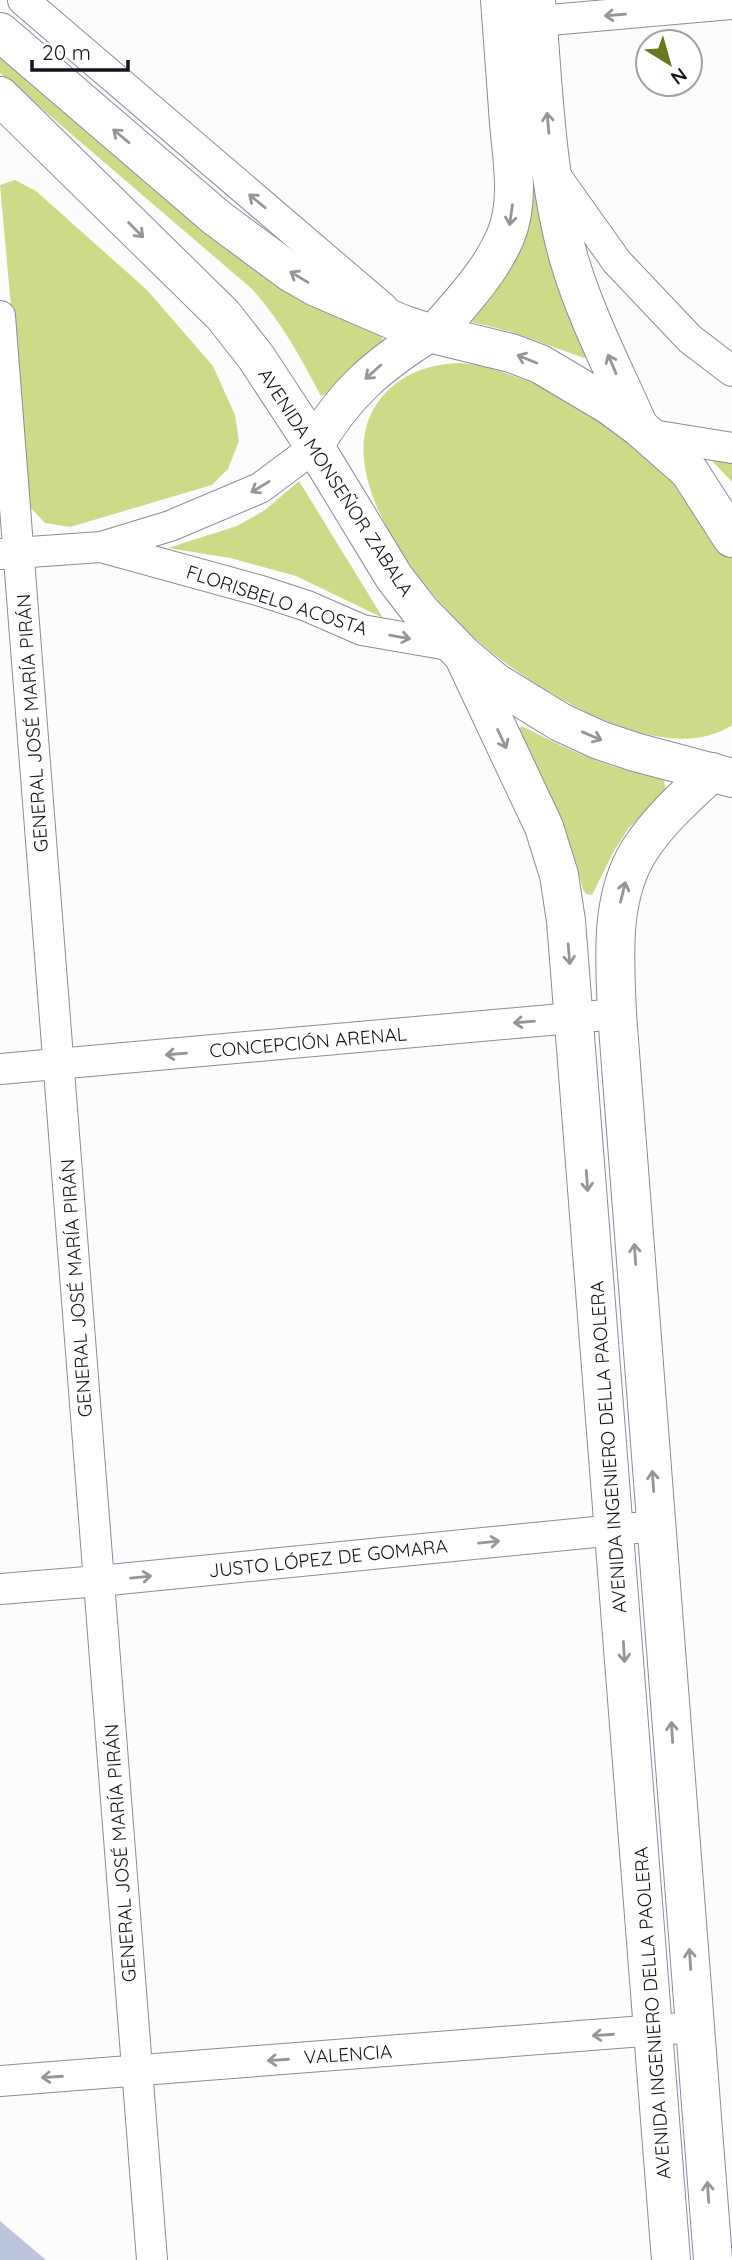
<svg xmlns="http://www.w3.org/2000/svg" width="732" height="2260" font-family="Quicksand,sans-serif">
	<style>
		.green { fill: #cddb89 }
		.building { fill: #bdc5dd }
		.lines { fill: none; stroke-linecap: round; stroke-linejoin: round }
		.minor-casing { stroke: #868da3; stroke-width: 32 }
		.secondary-casing { stroke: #868da3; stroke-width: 40 }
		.trunk-casing { stroke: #868da3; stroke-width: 40 }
		.minor { stroke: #fff; stroke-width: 30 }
		.secondary { stroke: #fff; stroke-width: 38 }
		.trunk { stroke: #fff; stroke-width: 38 }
		.oneway { stroke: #95969a }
		.labels { text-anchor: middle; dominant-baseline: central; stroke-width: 5; stroke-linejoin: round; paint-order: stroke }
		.street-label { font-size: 19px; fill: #13151e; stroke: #fff }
	</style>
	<rect width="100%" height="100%" fill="#fcfcfc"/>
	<!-- green -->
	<path class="green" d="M526 36 539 214 551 265 587 357 584 358 512 332 468 321 482 296Z
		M0 50 379 327 383 342 354 364 333 392 321 396C301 358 281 321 252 289L0 73Z
		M15 180 36 191 147 290 213 366 235 415 239 441 228 469 212 485 70 527 45 523 29 506 0 185Z
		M460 363 486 366 536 384 588 411 610 427 673 482 732 552V725C666 769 550 697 496 656 437 611 319 474 381 398 402 373 429 364 460 363Z
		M732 458V482L713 462V459Z
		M299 481 383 618 296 576 230 558 168 548 237 526 265 510Z
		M522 726C568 750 611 770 663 778L666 790 628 829 614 851 592 895 586 894 583 890C570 830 545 785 514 733Z"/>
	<!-- building -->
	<path class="building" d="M0 2221 46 2260H0Z"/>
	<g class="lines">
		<defs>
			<path id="minor" d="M23 0 383 308
				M516 23 732 4
				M555 175 617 262 690 339 732 371
				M0 316 152 2260
				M646 434 732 448
				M101 547 261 591 307 606 362 630 454 646
				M1 554 101 547 170 526 260 488 315 447
				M0 1069 617 1014
				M0 1589 99 1581 656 1526
				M0 2081 695 2027"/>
			<path id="secondary" d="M536 0C543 83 546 179 569 259 586 317 615 372 639 427
				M434 334C460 304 491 272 506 235 520 201 512 158 509 123 506 82 503 41 500 0
				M463 655 544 827 559 875 566 921 671 2260
				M712 772C685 797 658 821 639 851 609 899 615 961 617 1014L713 2260"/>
			<path id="trunk" d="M0 32 217 218 290 272 316 287 402 324 429 333 511 353 540 364 609 405 639 427 689 471 732 538
				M0 96 223 315 256 357 315 447 394 577 421 612 463 655 495 682 560 722 599 740 635 752 732 778
				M314 446C345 393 378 365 429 333"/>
		</defs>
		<!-- minor casing -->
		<use href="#minor" class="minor-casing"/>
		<!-- secondary casing -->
		<use href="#secondary" class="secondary-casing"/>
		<!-- trunk casing -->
		<use href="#trunk" class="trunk-casing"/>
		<!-- minor -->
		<use href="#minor" class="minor"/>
		<!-- secondary -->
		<use href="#secondary" class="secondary"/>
		<!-- trunk -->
		<use href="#trunk" class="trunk"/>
	</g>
	<!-- one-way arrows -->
	<defs><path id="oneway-shaft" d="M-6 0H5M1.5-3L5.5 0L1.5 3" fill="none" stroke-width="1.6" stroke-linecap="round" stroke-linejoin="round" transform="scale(1.75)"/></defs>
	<g class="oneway">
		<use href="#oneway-shaft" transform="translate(615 15) rotate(175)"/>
		<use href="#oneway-shaft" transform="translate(548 123) rotate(-95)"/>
		<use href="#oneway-shaft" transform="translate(121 136) rotate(-140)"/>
		<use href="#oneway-shaft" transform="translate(257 201) rotate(-140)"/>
		<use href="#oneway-shaft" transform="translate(511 215) rotate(98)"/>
		<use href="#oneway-shaft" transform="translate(136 230) rotate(45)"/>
		<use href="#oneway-shaft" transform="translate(299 277) rotate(-149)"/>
		<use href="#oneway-shaft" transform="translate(527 359) rotate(-158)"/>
		<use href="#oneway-shaft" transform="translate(612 364) rotate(-113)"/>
		<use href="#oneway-shaft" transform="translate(373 372) rotate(138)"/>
		<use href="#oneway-shaft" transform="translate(260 487) rotate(149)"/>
		<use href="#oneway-shaft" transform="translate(400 637) rotate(10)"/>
		<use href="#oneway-shaft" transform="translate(592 736) rotate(23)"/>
		<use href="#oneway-shaft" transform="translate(502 739) rotate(65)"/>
		<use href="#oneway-shaft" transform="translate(623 892) rotate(-76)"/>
		<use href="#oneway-shaft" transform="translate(569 954) rotate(85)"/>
		<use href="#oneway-shaft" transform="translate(524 1022) rotate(175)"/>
		<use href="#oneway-shaft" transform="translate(176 1054) rotate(175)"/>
		<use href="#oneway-shaft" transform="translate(587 1181) rotate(86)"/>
		<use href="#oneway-shaft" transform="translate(635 1254) rotate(-94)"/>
		<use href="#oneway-shaft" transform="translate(653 1481) rotate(-94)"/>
		<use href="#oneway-shaft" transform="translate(489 1542) rotate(-6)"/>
		<use href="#oneway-shaft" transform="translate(141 1577) rotate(-6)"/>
		<use href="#oneway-shaft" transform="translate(624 1652) rotate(86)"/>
		<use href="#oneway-shaft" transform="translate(672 1732) rotate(-94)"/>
		<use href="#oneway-shaft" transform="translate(690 1959) rotate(-94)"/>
		<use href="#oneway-shaft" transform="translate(603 2035) rotate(176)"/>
		<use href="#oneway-shaft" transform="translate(278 2060) rotate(176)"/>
		<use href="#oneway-shaft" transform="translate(52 2077) rotate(176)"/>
		<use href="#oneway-shaft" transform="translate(708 2192) rotate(-94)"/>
	</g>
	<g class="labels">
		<!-- street labels -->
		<g class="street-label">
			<text transform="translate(336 482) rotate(57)">AVENIDA MONSEÑOR ZABALA</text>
			<text transform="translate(277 600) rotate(18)">FLORISBELO ACOSTA</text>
			<text transform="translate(32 723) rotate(-94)">GENERAL JOSÉ MARÍA PIRÁN</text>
			<text transform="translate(308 1042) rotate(-5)">CONCEPCIÓN ARENAL</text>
			<text transform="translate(76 1288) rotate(-94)">GENERAL JOSÉ MARÍA PIRÁN</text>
			<text transform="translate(608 1447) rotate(-94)">AVENIDA INGENIERO DELLA PAOLERA</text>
			<text transform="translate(328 1558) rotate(-6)">JUSTO LÓPEZ DE GOMARA</text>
			<text transform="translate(120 1853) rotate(-94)">GENERAL JOSÉ MARÍA PIRÁN</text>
			<text transform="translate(652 2013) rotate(-94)">AVENIDA INGENIERO DELLA PAOLERA</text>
			<text transform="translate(348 2054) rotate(-4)">VALENCIA</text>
		</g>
	</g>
	<!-- north arrow -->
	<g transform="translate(669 63) rotate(143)"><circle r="33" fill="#ffffff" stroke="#a1a1a5" stroke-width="2"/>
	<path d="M0-5L12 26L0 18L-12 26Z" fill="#6b7620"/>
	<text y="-10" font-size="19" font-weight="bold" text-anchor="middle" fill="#13151e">N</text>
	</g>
	<!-- scale -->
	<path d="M32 60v10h96v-10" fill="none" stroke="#13151e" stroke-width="3.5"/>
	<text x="42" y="60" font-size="21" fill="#13151e" stroke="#ffffff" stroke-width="5" paint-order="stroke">20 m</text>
</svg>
